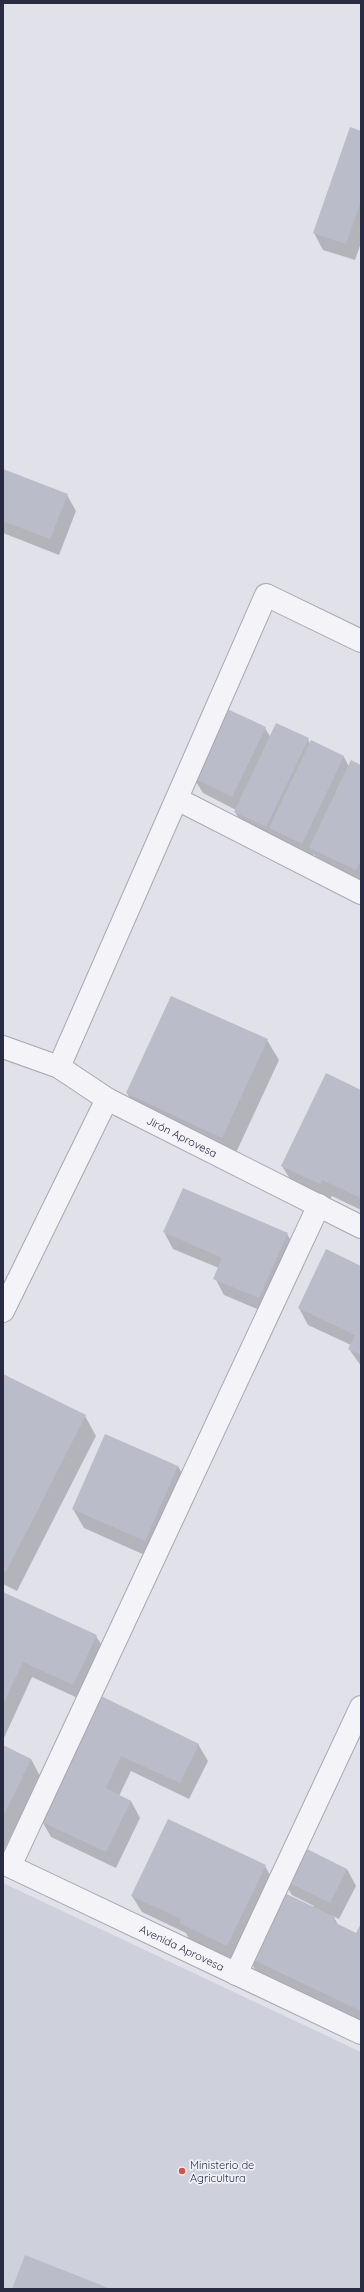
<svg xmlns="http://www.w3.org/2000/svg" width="364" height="2292" font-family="Quicksand,sans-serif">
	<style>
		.built { fill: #ced0dc }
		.shadow { fill: #0003 }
		.building { fill: #babcc9 }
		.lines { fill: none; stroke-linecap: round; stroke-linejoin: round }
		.street-casing { stroke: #a5a7b3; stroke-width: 24 }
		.street { stroke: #f3f3f8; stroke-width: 22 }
		.poi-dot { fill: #d15342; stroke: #f0f1f7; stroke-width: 1.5 }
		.labels { text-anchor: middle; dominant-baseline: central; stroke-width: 3.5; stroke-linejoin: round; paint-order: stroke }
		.street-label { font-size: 11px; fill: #282b41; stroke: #f0f1f7 }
		.poi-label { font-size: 11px; fill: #282b41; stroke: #f0f1f7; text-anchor: start }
	</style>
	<rect width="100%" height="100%" fill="#e0e1e9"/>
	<!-- built -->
	<path class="built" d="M3 1883 361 2052V2289H3Z"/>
	<!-- shadow -->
	<path class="shadow" d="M361 132V243L355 260 323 250 314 233Z
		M3 470 67 495 76 511 59 555 3 533Z
		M265 728 271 738 308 739 310 744 344 757 349 767 361 766V884L320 864 314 854 311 860 245 828 235 812 236 810 203 793 193 777Z
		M172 997 267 1040 279 1060 234 1157 138 1113 127 1093Z
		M361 1091V1210L332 1196 329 1200 292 1182 282 1166Z
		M164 1232 287 1234 296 1250 269 1314 224 1295 215 1278 219 1268 173 1249Z
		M361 1267V1366L349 1349 351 1345 308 1325 299 1308Z
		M3 1375 85 1416 96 1436 17 1591 3 1584Z
		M178 1466 189 1486 156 1560 84 1528 73 1509Z
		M3 1593 96 1636 106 1652 82 1700 32 1677 3 1740Z
		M102 1697 198 1744 208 1761 189 1799 131 1771 119 1796 131 1801 140 1818 116 1868 51 1837 42 1821Z
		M3 1746 31 1759 40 1776 3 1852Z
		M265 1866 274 1882 236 1961 189 1939 186 1933 142 1912 132 1896Z
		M347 1869 356 1886 339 1919 333 1916 339 1926 357 1934 361 1925V2022L257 1973 248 1957 314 1906 292 1895 282 1879Z"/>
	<!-- building -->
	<path class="building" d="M350 127 361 131V201L346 244 313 233Z
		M3 469 68 494 50 539 3 521Z
		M225 708 266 727 232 797 192 777Z
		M276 723 309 738 266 827 234 812Z
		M311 740 344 756 302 844 269 828Z
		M351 760 361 765V860L356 870 309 848Z
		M171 996 268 1039 222 1138 126 1093Z
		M326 1073 361 1090V1198L322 1180 320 1184 281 1166Z
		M183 1188 288 1233 259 1298 213 1279 222 1258 163 1232Z
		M326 1249 361 1266V1355L348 1349 355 1335 298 1308Z
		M3 1374 86 1415 6 1572 3 1570Z
		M105 1434 178 1466 145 1541 72 1509Z
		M3 1592 97 1635 73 1685 23 1662 3 1704Z
		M101 1696 199 1744 180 1783 121 1756 106 1788 131 1801 106 1852 40 1821Z
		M3 1745 31 1759 3 1817Z
		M168 1819 266 1865 227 1946 179 1923 181 1919 131 1896Z
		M299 1845 347 1869 330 1903 281 1879Z
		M278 1890 335 1917 334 1922 356 1933 361 1923V2011L247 1957Z
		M25 2255 111 2289H12Z"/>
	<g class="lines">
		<defs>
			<g id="street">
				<path d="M177 799 361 893"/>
				<path id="s1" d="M3 1047 59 1067 107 1099 361 1227"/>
				<path d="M59 1067 266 595 361 641"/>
				<path d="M3 1311 107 1099"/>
				<path id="s2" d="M3 1863 361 2033"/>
				<path d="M10 1866 319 1205"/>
				<path d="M236 1974 361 1707"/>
			</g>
		</defs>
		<!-- street casing -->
		<use href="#street" class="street-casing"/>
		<!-- street -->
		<use href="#street" class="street"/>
	</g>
	<!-- markers -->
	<circle class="poi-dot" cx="182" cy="2171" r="4"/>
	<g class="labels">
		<!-- street labels -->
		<g class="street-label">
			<text stroke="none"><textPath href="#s1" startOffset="201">Jirón Aprovesa</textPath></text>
			<text stroke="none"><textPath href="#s2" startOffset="198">Avenida Aprovesa</textPath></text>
		</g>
		<!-- poi labels -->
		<g class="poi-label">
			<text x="190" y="2165">Ministerio de<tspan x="190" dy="13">Agricultura</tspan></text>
		</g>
	</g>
	<!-- border -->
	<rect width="364" height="2292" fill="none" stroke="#282b41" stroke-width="8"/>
</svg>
